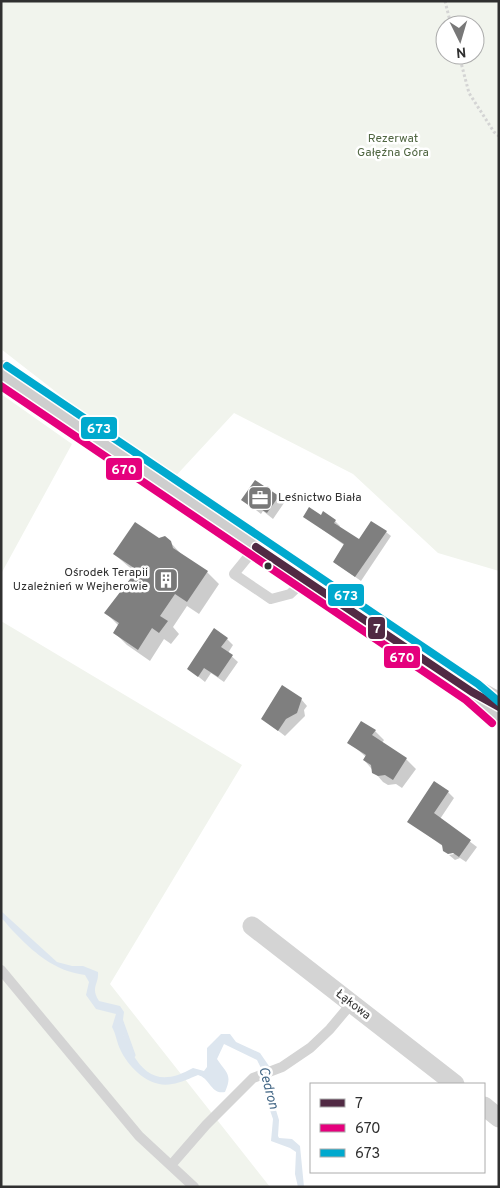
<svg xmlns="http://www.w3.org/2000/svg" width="500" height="1188" font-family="Overpass,sans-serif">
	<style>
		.green { fill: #f1f4ed; fill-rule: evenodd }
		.water { fill: #dde6ef }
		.shadow { fill: #0003 }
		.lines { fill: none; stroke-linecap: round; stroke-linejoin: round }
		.stream { stroke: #dde6ef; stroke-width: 5 }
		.building { fill: #7f7f7f }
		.path { stroke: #d4d4d4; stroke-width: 3; stroke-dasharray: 2.5 2.5; stroke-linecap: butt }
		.service { stroke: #d4d4d4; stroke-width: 10 }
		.minor { stroke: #d4d4d4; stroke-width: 19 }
		.secondary { stroke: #cecece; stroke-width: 28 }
		.bus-1-casing { stroke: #fff; stroke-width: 11 }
		.bus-2-casing { stroke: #fff; stroke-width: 11 }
		.bus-3-casing { stroke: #fff; stroke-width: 11 }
		.bus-1 { stroke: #512a44; stroke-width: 8 }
		.bus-2 { stroke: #e5007d; stroke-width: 8 }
		.bus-3 { stroke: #00a9ce; stroke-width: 8 }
		.bus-dot { fill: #303030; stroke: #fff; stroke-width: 2 }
		.labels { text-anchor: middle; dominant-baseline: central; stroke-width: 5; stroke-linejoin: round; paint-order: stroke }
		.park-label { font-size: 12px; fill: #506642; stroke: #fff }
		.poi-label { font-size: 12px; fill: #303030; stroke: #fff; text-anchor: start }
		.street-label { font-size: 12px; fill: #303030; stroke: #fff }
		.water-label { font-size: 14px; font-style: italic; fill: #476a88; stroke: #fff }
		.line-badge { stroke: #fff; stroke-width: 2 }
		.badge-label { font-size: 14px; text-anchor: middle; font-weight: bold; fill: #fff }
	</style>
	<rect width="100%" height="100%" fill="#fff"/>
	<!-- green -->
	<path class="green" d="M1 1H499V571L438 553 353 474 234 413 172 480 85 419 60 395 1 349ZM445 25H475V55H445Z
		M1 394 72 444 1 574Z
		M1 621 242 765 110 984 270 1187H1Z"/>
	<!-- water -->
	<path class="water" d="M1 911 57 962 72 966H83L98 972C99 985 90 987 99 1001L120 1006 124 1012C121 1033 122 1034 132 1053 148 1081 166 1083 193 1068L204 1071 207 1067V1048L221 1034H230L236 1042 260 1053 269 1066 272 1097 279 1120 278 1136 279 1138 292 1139 300 1146 304 1187H298L295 1174 296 1152 290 1148 271 1141 273 1119 264 1093 263 1072 257 1060 224 1044 217 1059C226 1073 233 1074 225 1092 211 1095 210 1078 198 1075 190 1078 181 1083 172 1084 150 1089 128 1067 120 1049 117 1043 116 1034 112 1027L116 1014 96 1009 86 995 89 982 85 975C54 971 33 952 12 930 8 926 6 922 1 918Z"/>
	<!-- shadow -->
	<path class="shadow" d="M278 497 284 503 273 519 263 511 261 514 243 500Z
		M304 516 321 517 335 521 340 526 339 528 359 541 386 532 391 536 361 581 334 562 344 545Z
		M159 540 170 542 183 556 207 572 219 584 199 614 187 606 173 627 179 634 171 644 164 639 150 661 127 645 115 633 119 626 106 613 136 573 114 554Z
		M227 639 233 645 228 653 238 662 224 682 211 673 205 682 189 669Z
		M301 699 307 706 304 710 305 716 285 736 263 719Z
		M375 731 384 740 382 743 406 759 416 769 402 788 396 784 388 785 383 782 364 760 366 757 349 742Z
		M448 792 454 798 440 819 477 847 466 862 460 858 455 860 449 855 459 853 444 847 408 821Z"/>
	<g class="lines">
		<!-- stream -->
		<path class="stream" d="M119 1016 133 1055"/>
	</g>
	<!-- building -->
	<path class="building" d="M255 480 279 496 267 513 256 506 254 509 241 500Z
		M309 507 321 515 323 511 336 520 334 523 359 539 371 521 387 531 355 577 333 562 344 544 303 517Z
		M135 522 159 538 165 536 171 541 173 548 208 571 187 602 175 594 160 616 168 621 159 633 152 628 138 650 113 633 119 623 104 613 137 570 113 554Z
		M214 628 228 638 221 647 233 655 218 677 204 668 198 677 187 669Z
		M282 685 302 698 297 713 286 719 278 731 261 719Z
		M361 721 376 730 372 735 407 758 393 780 385 775 378 776 372 773 371 765 363 760 366 755 347 743Z
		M434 781 449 791 434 813 471 840 459 857 453 853 448 854 443 851 442 845 407 822Z"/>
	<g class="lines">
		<!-- path -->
		<path class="path" d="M445 1 451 25
			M459 55 469 93 494 132 499 136"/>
		<!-- service -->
		<path class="service" d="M256 547 234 574 271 599 290 594 304 581
			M1 970 139 1136 194 1187
			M172 1164 206 1125 253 1078 282 1067 310 1048 330 1029 351 1004"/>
		<!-- minor -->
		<path class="minor" d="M252 926 455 1084
			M484 1106 499 1118"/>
		<!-- secondary -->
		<path class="secondary" d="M1 374 472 692 499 707"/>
		<defs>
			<path id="bus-1" d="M256 547 472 692 499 707"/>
			<path id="bus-2" d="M1 386 466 700 492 723"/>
			<path id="bus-3" d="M7 366 478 684 499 702"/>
		</defs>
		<!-- bus-1 casing -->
		<use href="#bus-1" class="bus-1-casing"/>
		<!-- bus-2 casing -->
		<use href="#bus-2" class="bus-2-casing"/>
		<!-- bus-3 casing -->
		<use href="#bus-3" class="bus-3-casing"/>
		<!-- bus-1 -->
		<use href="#bus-1" class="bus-1"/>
		<!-- bus-2 -->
		<use href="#bus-2" class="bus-2"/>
		<!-- bus-3 -->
		<use href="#bus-3" class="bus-3"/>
	</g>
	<!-- icons -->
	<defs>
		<symbol id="office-square" viewBox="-11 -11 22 22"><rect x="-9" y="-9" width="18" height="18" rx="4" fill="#787878" stroke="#fff"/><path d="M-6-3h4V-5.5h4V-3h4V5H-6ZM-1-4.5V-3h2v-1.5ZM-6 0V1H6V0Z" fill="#fff"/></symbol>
		<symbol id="building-square" viewBox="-11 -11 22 22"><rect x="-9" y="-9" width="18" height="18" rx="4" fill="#787878" stroke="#fff"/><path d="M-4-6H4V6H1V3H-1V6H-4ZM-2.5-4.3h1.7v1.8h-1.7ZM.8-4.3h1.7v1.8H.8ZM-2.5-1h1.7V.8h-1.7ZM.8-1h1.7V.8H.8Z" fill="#fff"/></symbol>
	</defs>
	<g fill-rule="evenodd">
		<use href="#office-square" x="246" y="484" width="28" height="28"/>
		<use href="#building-square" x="152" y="566" width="28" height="28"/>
	</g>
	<!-- markers -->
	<circle class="bus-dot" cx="268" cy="566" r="4.5"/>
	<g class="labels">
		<!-- park labels -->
		<g class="park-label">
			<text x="393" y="139">Rezerwat<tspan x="393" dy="14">Gałęźna Góra</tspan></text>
		</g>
		<!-- poi labels -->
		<g class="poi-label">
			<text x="278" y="498">Leśnictwo Biała</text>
			<text x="148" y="573" text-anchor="end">Ośrodek Terapii<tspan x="148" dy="14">Uzależnień w Wejherowie</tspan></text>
		</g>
		<!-- street labels -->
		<g class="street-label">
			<text transform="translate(353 1005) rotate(38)">Łąkowa</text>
		</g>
		<!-- water labels -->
		<g class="water-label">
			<text transform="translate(268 1088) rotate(75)">Cedron</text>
		</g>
	</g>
	<g class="line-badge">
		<rect x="80" y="416" width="38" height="24" rx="5" fill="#00a9ce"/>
		<rect x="105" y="457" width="38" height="24" rx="5" fill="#e5007d"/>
		<rect x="327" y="583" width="38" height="24" rx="5" fill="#00a9ce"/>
		<rect x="367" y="616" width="19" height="24" rx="5" fill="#512a44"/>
		<rect x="383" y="645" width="38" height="24" rx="5" fill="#e5007d"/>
	</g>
	<g class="badge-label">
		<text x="99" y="433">673</text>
		<text x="124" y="474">670</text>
		<text x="346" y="600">673</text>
		<text x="377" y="633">7</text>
		<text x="402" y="662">670</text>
	</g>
	<!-- border -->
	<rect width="500" height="1188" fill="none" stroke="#303030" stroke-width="5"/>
	<!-- legend -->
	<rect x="310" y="1083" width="175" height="90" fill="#ffffff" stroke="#acacac"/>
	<rect x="320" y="1099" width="25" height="8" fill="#512a44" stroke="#acacac"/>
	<text x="355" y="1108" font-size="15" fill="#303030">7</text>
	<rect x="320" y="1124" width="25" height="8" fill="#e5007d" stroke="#acacac"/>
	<text x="355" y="1133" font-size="15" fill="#303030">670</text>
	<rect x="320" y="1149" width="25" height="8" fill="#00a9ce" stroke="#acacac"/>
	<text x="355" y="1158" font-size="15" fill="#303030">673</text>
	<!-- north arrow -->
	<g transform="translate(460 40) rotate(175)"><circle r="24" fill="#ffffff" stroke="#acacac"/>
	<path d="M0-4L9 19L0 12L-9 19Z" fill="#787878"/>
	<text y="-8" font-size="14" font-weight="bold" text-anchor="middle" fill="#303030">N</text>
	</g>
</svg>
